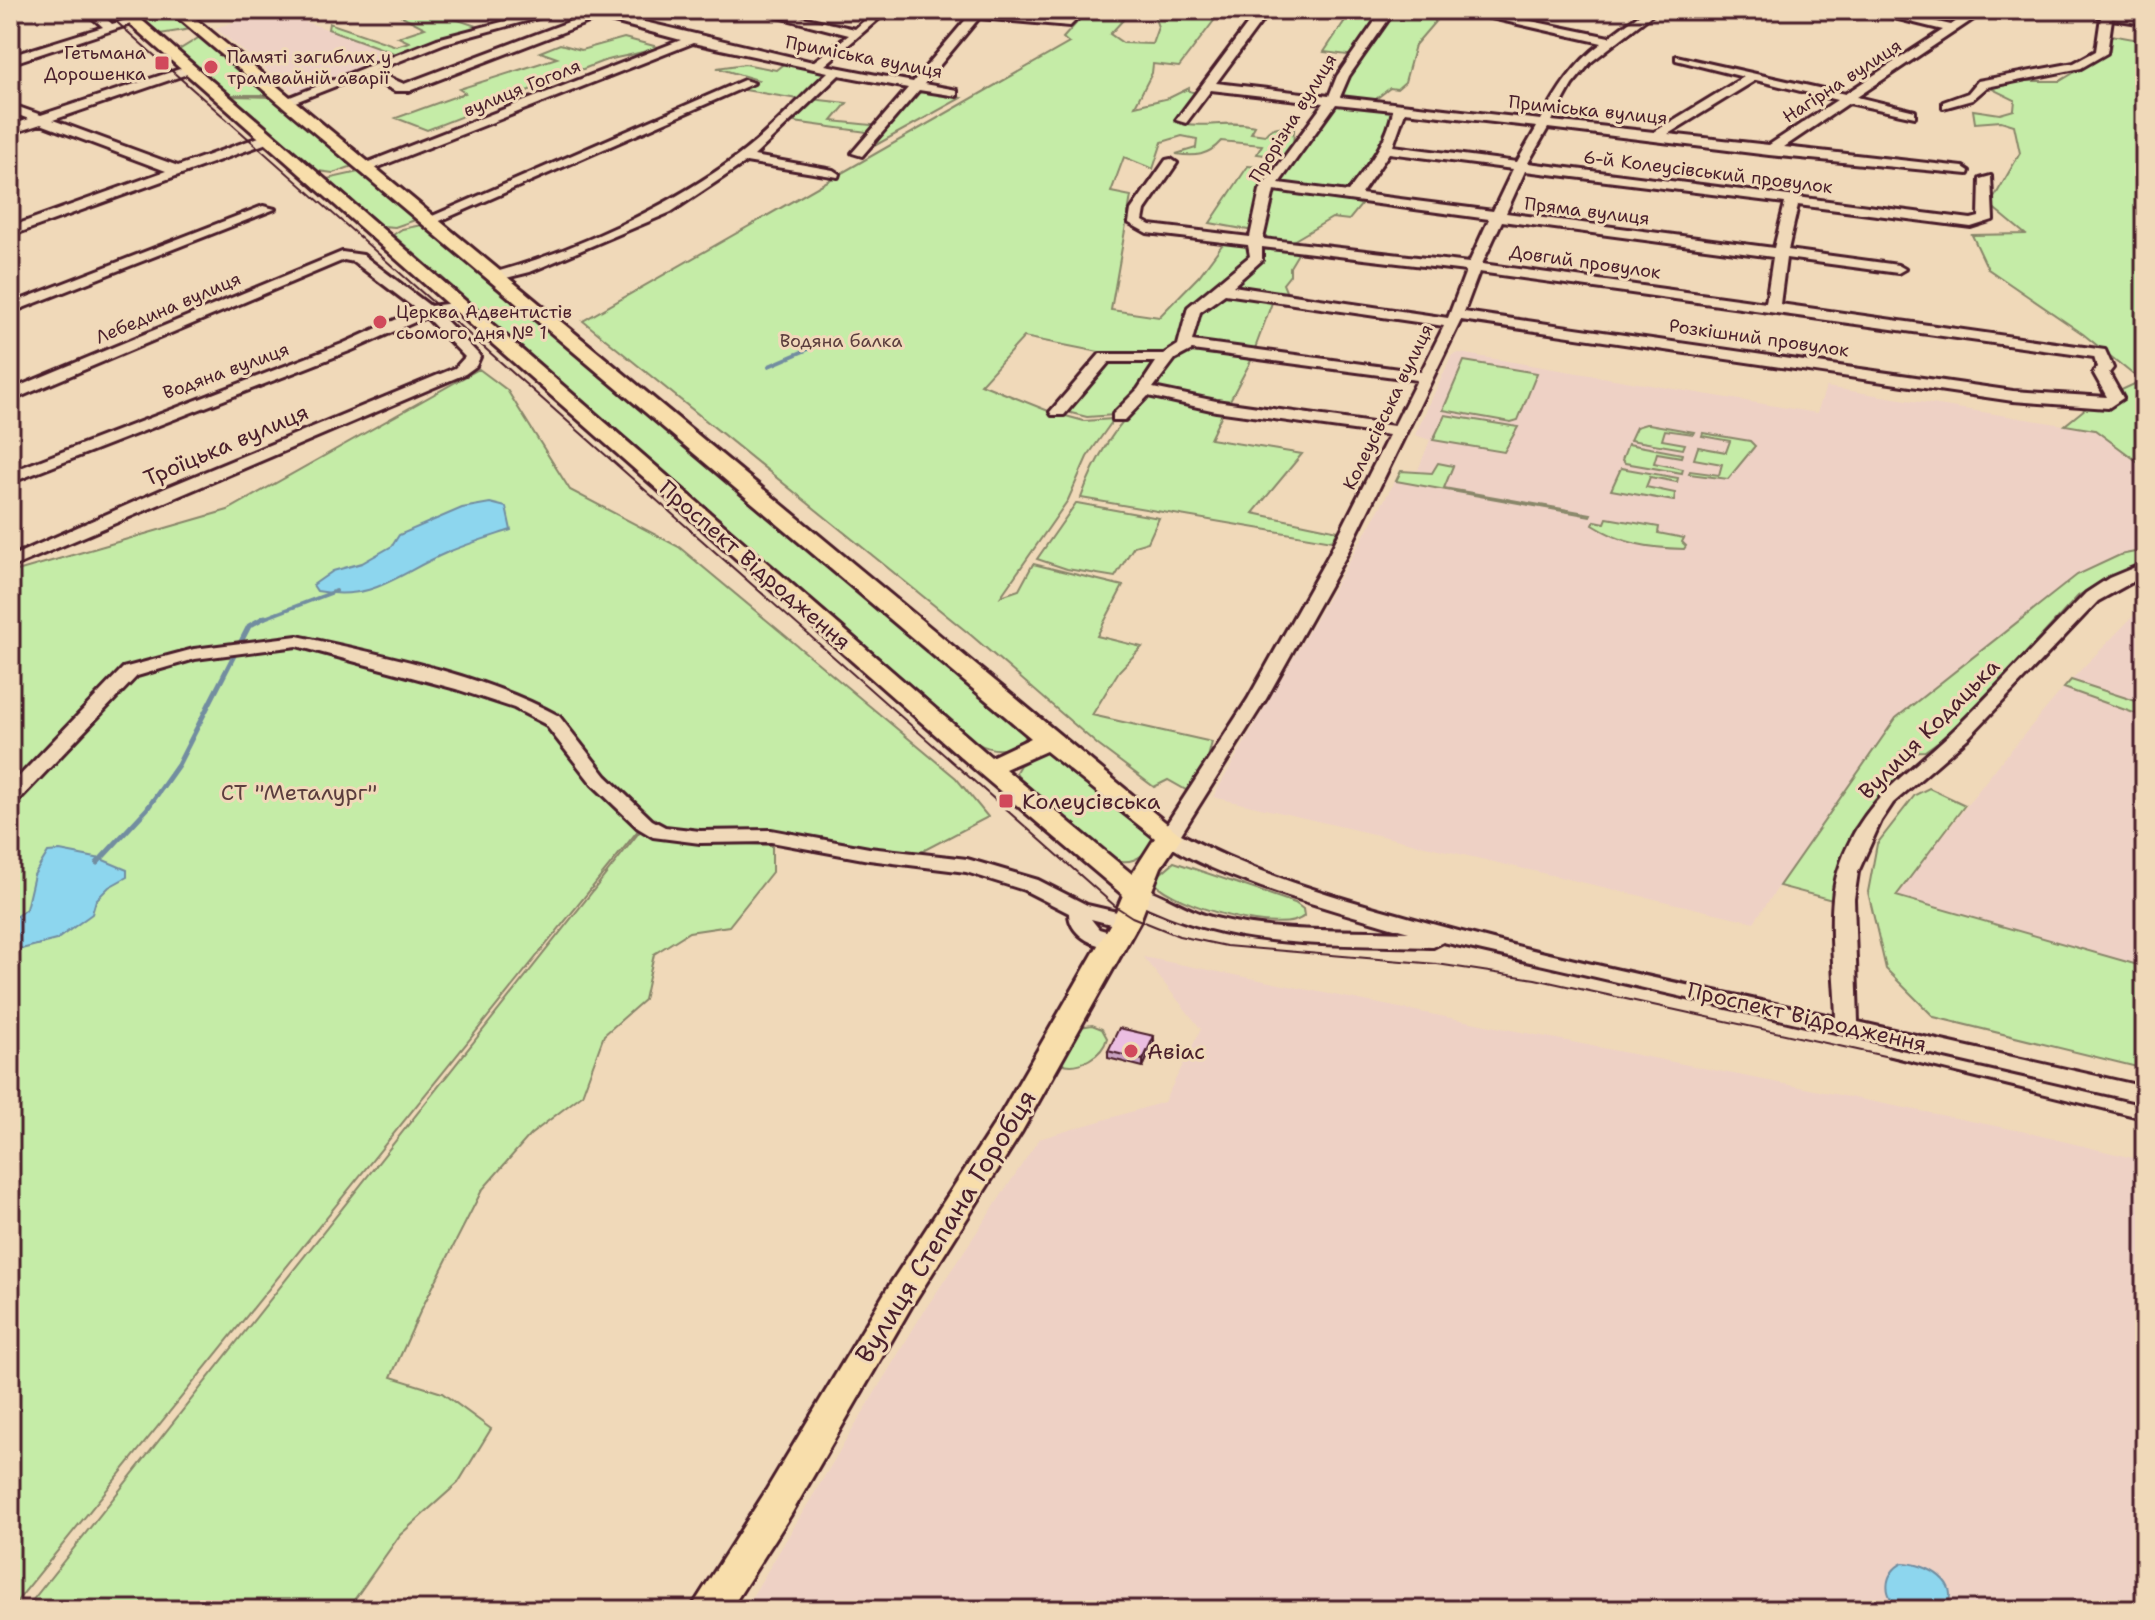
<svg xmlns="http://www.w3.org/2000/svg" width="2155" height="1620" font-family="'Shantell Sans',sans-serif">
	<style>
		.built { fill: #eed1c5 }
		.green { fill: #c5eca7; stroke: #888669; stroke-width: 2 }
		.water { fill: #8dd6ee; stroke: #728da0; stroke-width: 2 }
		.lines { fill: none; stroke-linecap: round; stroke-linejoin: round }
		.stream-far1 { stroke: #728da0; stroke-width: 4 }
		.stream { stroke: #728da0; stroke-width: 5 }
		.minor-casing { stroke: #4a1f2b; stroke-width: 6 }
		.major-casing { stroke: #4a1f2b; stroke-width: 6 }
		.minor { fill: #f0d9b9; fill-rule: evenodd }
		.major { fill: #f8deab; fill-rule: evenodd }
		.tram-far1 { stroke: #4a1f2b; stroke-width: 2 }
		.tram { stroke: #4a1f2b; stroke-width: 3 }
		.wall { fill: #caa3c2; stroke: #4a1f2b; stroke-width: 2 }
		.shaded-wall { fill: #a4859e; stroke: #4a1f2b; stroke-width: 2 }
		.building { fill: #ebbee2; stroke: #4a1f2b; stroke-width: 2 }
		.poi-dot { fill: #d1495b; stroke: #f0d9b9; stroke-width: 3 }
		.labels { text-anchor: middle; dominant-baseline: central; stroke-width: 6; stroke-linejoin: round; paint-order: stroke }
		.far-poi-label { font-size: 18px; fill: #4a1f2b; stroke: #f0d9b9; text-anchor: start }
		.far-street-label { font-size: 18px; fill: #4a1f2b; stroke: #f0d9b9 }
		.far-park-label { font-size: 18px; fill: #5c3e3e; stroke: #f0d9b9 }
		.street-label { font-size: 22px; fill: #4a1f2b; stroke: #f0d9b9 }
		.park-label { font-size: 22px; fill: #5c3e3e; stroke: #f0d9b9 }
		.poi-label { font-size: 22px; fill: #4a1f2b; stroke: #f0d9b9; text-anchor: start }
		.near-street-label { font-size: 26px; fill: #4a1f2b; stroke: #f0d9b9 }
	</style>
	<rect width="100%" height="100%" fill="#f0d9b9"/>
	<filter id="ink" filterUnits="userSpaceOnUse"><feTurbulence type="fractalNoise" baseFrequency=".0125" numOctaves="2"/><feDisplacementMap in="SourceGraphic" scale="16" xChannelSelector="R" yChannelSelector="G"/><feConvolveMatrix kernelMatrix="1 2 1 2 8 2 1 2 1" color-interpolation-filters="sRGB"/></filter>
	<g filter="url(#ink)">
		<!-- built -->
		<path class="built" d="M272 10 395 53 295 93 215 28Z
			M1459 353 1817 413 1826 387 2095 430 2145 467V550L2120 555 2077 575 1896 718 1754 922 1213 797 1401 471 1418 470 1430 440 1415 435 1452 355Z
			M2145 604V967L1896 896 2000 763 2066 685Z
			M1143 957 2021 1131 2145 1161V1610H744L924 1311 1039 1139 1164 1102 1201 1029Z"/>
		<!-- green -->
		<path class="green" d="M133 10H171L191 29 160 34Z
			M412 10H428L479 27 549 10 392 57 394 53 328 29 329 23 396 46 409 42 398 37 425 28 398 14Z
			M1152 10H1222L1179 67 1153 64 1152 73 1135 106 1169 98 1189 88V91L1201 94 1182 119 1186 124C1210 127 1230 120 1255 126L1251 133 1265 135C1272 125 1283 126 1294 128L1293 150 1289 158 1257 154 1262 145 1221 141C1208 156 1195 157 1176 154L1196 148 1197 139 1182 136 1162 142 1153 169 1124 157 1111 192 1131 196 1111 310 1159 317 1199 276 1225 241 1252 245 1254 257 1187 309 1180 345 1161 356 1104 353 1024 337 981 384 1051 412 1084 421 1114 419 1087 457 1068 500 1001 596 1019 590 1033 564 1123 586 1097 636 1142 647 1119 671 1092 715 1212 742 1204 773 1186 790 1168 780 1154 787 1098 745 972 636 583 321 1069 43 1063 38 1081 18H1125L1110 34 1123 43 1152 44 1158 27Z
			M1352 10H1388L1355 56 1324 52Z
			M1395 10H1445L1415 45 1405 82 1397 89 1390 88 1372 102 1338 99 1348 76Z
			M2111 35 2145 41V467L2095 430 2065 425 2091 404 2141 381 2083 334 1988 269 1972 235 2025 234 1990 205 2020 153 2014 125 2001 121 1975 123 1973 110 2000 114 2014 110 2015 100 1988 87 2005 81H2060L2110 51Z
			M200 37 270 95H231L179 50Z
			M624 38 658 47C638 55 621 56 601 62L427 130 396 118 465 93 459 89 557 58 540 52 560 44 581 50Z
			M787 61 832 73 803 100 739 89 758 80 717 68 745 64 776 70Z
			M915 88 961 98 867 150 897 118Z
			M232 96 272 97 354 163 353 166 333 173 318 171Z
			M811 99 847 103 832 121 881 126 874 133 787 121Z
			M1335 101 1392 108 1395 122 1349 194 1279 184Z
			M1248 166 1281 169 1254 231 1210 223Z
			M363 171 418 219 395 227 382 226 327 179Z
			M1274 188 1362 204 1349 220 1332 218 1286 245 1259 243Z
			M426 224 1028 730C1021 752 995 753 977 743L393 235 402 229Z
			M1258 249 1299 252 1290 267V275L1283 284 1288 296 1226 289Z
			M1224 293 1273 300 1254 351 1188 342 1198 310Z
			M1194 348 1253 357 1228 404 1150 390 1174 356Z
			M1111 357 1159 360 1142 387 1115 415 1087 417 1063 411 1083 394Z
			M1464 361 1537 373 1518 420 1511 422 1443 410Z
			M479 369 507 390 570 490 679 547 956 778 988 817 917 854 870 850 788 832 706 834 661 829 644 823 10 1610V573L228 510Z
			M1148 394 1224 410 1210 439 1302 454 1253 513 1338 531 1332 541 1081 498C1095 458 1117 423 1148 394Z
			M1445 415 1518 427 1504 452 1433 440Z
			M1646 424H1649L1694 432 1693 434 1665 430 1662 440 1685 444 1683 449 1630 440 1636 427Z
			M1703 433 1750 441 1755 446 1728 479 1689 474 1690 471 1719 475 1722 464 1694 459 1698 447 1726 452 1730 441 1702 436Z
			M1628 444 1682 454 1681 457 1657 453 1654 463 1683 469 1682 473 1625 463 1622 460Z
			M1438 463 1453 466 1444 488 1591 514 1590 516 1396 481 1401 471 1432 473Z
			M1621 468 1678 478 1677 482 1650 477 1646 487 1675 493 1674 501 1611 490Z
			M1076 503H1077L1159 518 1148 542 1134 546 1115 577 1067 569 1037 559Z
			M1607 518 1659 527 1658 533 1684 538 1682 542 1686 546 1684 549C1648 548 1623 544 1593 525L1595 521 1605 523Z
			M2145 550V563L2105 579 2078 596 1957 728 1925 751 1900 752 1899 775 1854 828 1837 870 1836 901 1779 886 1896 718 2077 575 2120 555Z
			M2071 680 2145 704V717L2064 688Z
			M1042 753H1053L1155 835 1154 845C1140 859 1129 866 1109 858L1020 779 1016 772 1020 765Z
			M1929 788 1965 805 1896 896 2145 967V1069L1934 1017 1886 969 1868 892 1877 844 1915 795Z
			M641 830 675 841 772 845V872L729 926 689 932 654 954 644 1000 604 1035 582 1095 530 1135 482 1190 420 1312 391 1377 442 1393 491 1429 458 1483 400 1535 347 1610H25Z
			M1174 862 1295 903 1303 909 1304 916C1283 937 1173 905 1155 883L1160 874Z
			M1092 1025 1102 1029 1107 1038C1103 1055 1079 1070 1061 1063L1080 1027Z"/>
		<!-- water -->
		<path class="water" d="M490 503 506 507 511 530C490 537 467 544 446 553 397 574 374 602 317 591L313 585 333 571 362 563 392 546 399 535 462 508Z
			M60 851 101 859 127 870V877L109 887 96 900 92 914 56 940 10 952V921L26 909 34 875 48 852Z
			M1903 1563C1925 1563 1965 1583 1944 1610 1932 1610 1915 1613 1904 1609 1881 1600 1883 1572 1903 1563Z"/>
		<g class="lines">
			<!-- stream-far1 -->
			<path class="stream-far1" d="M769 366 832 339
				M262 619 336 591"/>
			<!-- stream -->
			<path class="stream" d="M97 863 147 809 178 765 249 626 265 617"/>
			<defs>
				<path id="minor" d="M84 10H97L112 24 134 18 140 21 10 64V56L103 27Z
					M548 10H567L445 43 374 71 404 84 587 15 575 10H594L813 62 849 35 751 10H771L855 29 876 10H889L825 65 913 82 968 17 925 13 919 10H986L1067 19 1074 10H1086L1070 26 979 18 924 84 957 90V96L919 90 862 156 852 153 908 88 839 75 754 156 833 170 839 174 838 177 746 162 671 212 530 272 494 281 489 280V274C570 253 671 206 738 156 770 132 798 100 828 72L693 43 366 172 360 168 361 165 681 40 599 18 409 91H395L364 75 290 104 280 101 437 39Z
					M1258 10H1270L1216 83 1329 96 1337 76 1383 10H1395L1349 76 1340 97 1541 120C1558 89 1574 64 1602 43L1456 10H1478L1609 37 1645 10H1658L1591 62 1572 85 1552 121 1654 132 1744 77 1676 60V56L1845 94 1943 30 1862 10H1883L1951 25 1970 12H1978V16L1857 97 1915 111V117L1849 103 1784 147 1963 167 1969 171 1968 174 1769 155 1548 128 1528 163 1971 219 1979 217 1980 179 1991 176 1993 220 1971 227 1798 205 1788 250 1898 265 1905 269 1898 273 1786 258 1780 304 2105 350 2113 368 2109 373 2123 398 2108 408 2013 401 1461 320 1346 556 1266 699 1181 834C1249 871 1322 893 1397 914 1541 956 1689 985 1836 1017 1835 977 1826 909 1838 872 1860 799 1905 778 1955 729 2000 685 2042 638 2086 593L2109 578 2145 563V575L2098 601 1968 738 1893 803 1881 821 1858 872 1854 899 1858 1022 2145 1087V1103L1443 942 1433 947C1325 943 1228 951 1130 898L1127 893 1137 886C1163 893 1185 910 1211 917 1276 934 1343 929 1409 932 1360 918 1186 871 1159 836L1248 699 1328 556 1389 435 1216 411 1148 396 1125 420H1113V414L1138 389 1156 362H1109L1064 415H1052L1050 412 1100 354H1164L1178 345 1188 307 1250 256 1248 245 1147 233 1129 223 1131 210 1166 160 1171 159 1177 163 1145 210 1143 221 1150 225 1250 237 1260 190 1324 103 1211 90 1186 123 1176 120ZM1756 80 1837 100 1769 145 1668 134ZM1336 104 1393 110C1388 142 1367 166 1348 192L1279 183ZM1405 112 1537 127 1517 162 1393 146ZM1389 153 1513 169 1493 211 1361 194ZM1525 171 1785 203 1774 248 1506 213ZM1274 190 1489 219 1469 263 1263 239ZM1502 221 1773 257 1766 303 1482 264ZM1262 247 1466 271 1448 318 1233 286 1262 260ZM1479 272 2094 357 2097 367 2093 372 2107 397 2013 391 1464 312ZM1225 294 1444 326 1421 372 1192 341 1200 312ZM1192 350 1417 380 1394 426 1216 401 1153 388 1175 359Z
					M2070 10H2097L2145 18V24L2112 19 2107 53 2081 68 1987 87 1972 100 1943 108V102L1968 93 1978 81 2074 63 2096 51 2101 17Z
					M189 66 193 68V72L53 120 178 166 262 136H270V142L10 236V227L166 171 41 124 10 134V126L29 119 10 112V104L41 115Z
					M744 80 754 83 433 224 421 221Z
					M263 206 275 209 10 313V304Z
					M342 252 363 255 430 306 462 302V308L439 313 478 354 480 357 476 366 465 374 10 568V557L168 487 455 368 465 357 426 317 352 350 10 483V472L342 344 417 310 354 262 344 260 10 401V390Z
					M297 636C380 654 485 675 559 716L606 776 652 820 665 827 700 831 771 830 869 848 967 859 1038 880 1087 905 1134 916 1137 921 1134 926 1126 928 1091 919 1099 929 1123 936 1126 941 1123 946C1102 952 1069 937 1069 913L1024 890 966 872 869 860 771 842 700 843 653 837 638 828 592 784 545 724 514 708 456 689 297 646 195 659 137 676 17 802 10 804V786L123 668 194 649Z"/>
				<path id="major" d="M114 10H130L991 757 1031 738 169 10H185L1182 836 1161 867 1140 921 1021 1133 911 1307 790 1516 730 1610H690L764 1494 887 1289 999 1117 1112 921 1123 895 979 773ZM1046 751 1155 838 1132 874 1005 769Z"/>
			</defs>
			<!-- minor casing -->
			<use href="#minor" class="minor-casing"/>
			<!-- major casing -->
			<use href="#major" class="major-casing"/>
			<!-- minor -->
			<use href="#minor" class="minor"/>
			<!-- major -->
			<use href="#major" class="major"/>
			<!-- tram-far1 -->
			<path class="tram-far1" d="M103 10 1115 906 1132 917 1179 936 1226 946 1437 964 1535 979 1898 1059"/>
			<!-- tram -->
			<path class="tram" d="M1889 1057 2145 1120"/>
		</g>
		<!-- wall -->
		<path class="wall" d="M1154 1043 1143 1067 1108 1058V1051Z"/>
		<!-- shaded-wall -->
		<path class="shaded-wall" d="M1154 1036V1043L1143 1067V1060Z"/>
		<!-- building -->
		<path class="building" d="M1119 1028 1154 1036 1143 1060 1108 1051Z"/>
	</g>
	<!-- markers -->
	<g class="poi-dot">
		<rect x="154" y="55" width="16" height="16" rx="4"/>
		<circle cx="211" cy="67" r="8"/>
		<circle cx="380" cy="322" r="8"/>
		<rect x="998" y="793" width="16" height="16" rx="4"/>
		<circle cx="1131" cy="1051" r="8"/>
	</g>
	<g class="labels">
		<!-- far-poi labels -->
		<g class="far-poi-label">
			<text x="146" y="53" text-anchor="end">Гетьмана<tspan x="146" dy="21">Дорошенка</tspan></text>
			<text x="227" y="57">Памяті загиблих у<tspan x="227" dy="21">трамвайній аварії</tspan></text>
			<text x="396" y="312">Церква Адвентистів<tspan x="396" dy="21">сьомого дня № 1</tspan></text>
		</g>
		<!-- far-street labels -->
		<g class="far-street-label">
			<text transform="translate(864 57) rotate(11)">Приміська вулиця</text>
			<text transform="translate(1842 81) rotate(-33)">Нагірна вулиця</text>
			<text transform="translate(522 88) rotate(-22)">вулиця Гоголя</text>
			<text transform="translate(1588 110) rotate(6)">Приміська вулиця</text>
			<text transform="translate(1293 118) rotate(-58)">Прорізна вулиця</text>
			<text transform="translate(1708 172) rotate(7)">6-й Колеусівський провулок</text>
			<text transform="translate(1587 211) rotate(7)">Пряма вулиця</text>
			<text transform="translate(1585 262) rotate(8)">Довгий провулок</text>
			<text transform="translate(168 308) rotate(-23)">Лебедина вулиця</text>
			<text transform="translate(1759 338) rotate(8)">Розкішний провулок</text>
			<text transform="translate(226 371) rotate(-20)">Водяна вулиця</text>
			<text transform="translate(1388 407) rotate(-64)">Колеусівська вулиця</text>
		</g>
		<!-- far-park labels -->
		<g class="far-park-label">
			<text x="841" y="341">Водяна балка</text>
		</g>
		<!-- street labels -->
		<g class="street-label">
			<text transform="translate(226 445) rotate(-23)">Троїцька вулиця</text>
			<text transform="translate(755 565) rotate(41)">Проспект Відродження</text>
			<text transform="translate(1929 729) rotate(-45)">Вулиця Кодацька</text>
			<text transform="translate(1807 1017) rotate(13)">Проспект Відродження</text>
		</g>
		<!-- park labels -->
		<g class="park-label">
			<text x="299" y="792">СТ "Металург"</text>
		</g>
		<!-- poi labels -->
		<g class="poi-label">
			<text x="1022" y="801">Колеусівська</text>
			<text x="1147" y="1051">Авіас</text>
		</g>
		<!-- near-street labels -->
		<g class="near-street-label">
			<text transform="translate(945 1226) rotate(-58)">Вулиця Степана Горобця</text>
		</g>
	</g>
	<!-- margin -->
	<rect width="2155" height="1620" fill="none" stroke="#f0d9b9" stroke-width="40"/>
	<rect x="20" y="20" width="2115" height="1580" fill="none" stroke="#4a1f2b" stroke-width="3" filter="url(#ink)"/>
</svg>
